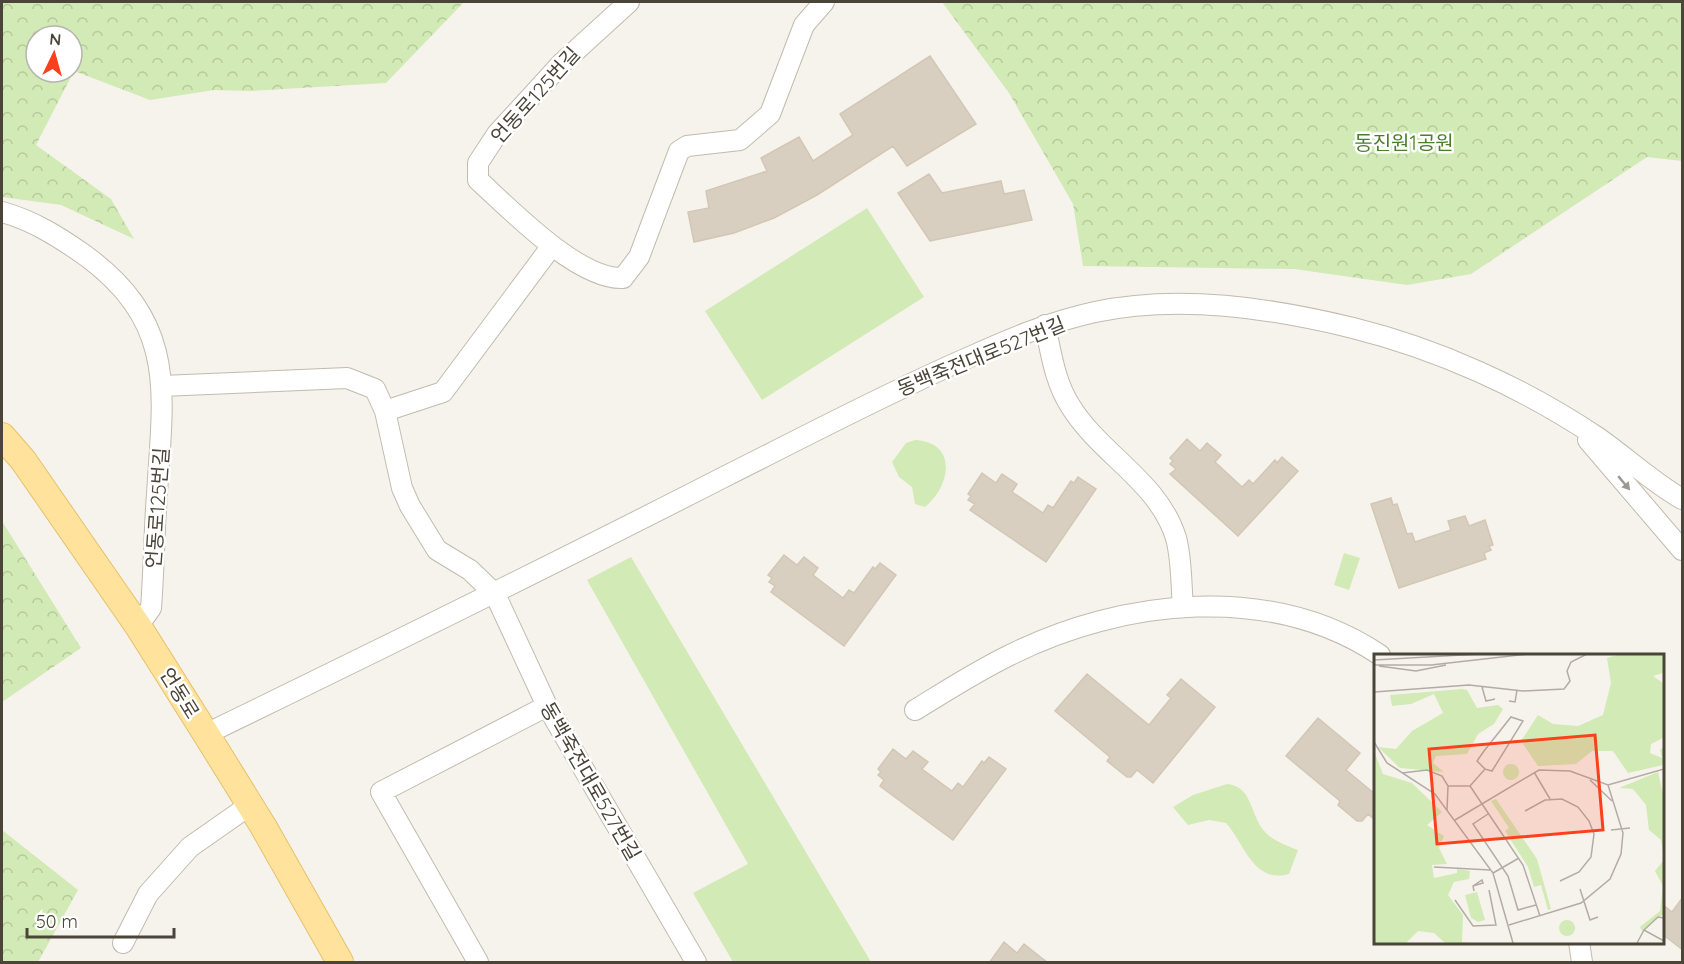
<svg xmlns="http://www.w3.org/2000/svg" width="1684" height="964" font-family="Quicksand,'Noto Sans KR',sans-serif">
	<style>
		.forest { fill: url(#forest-crowns); fill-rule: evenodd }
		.park { fill: #d2eab5 }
		.building { fill: #d8cfc1; stroke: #d3c7b4; stroke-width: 1.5 }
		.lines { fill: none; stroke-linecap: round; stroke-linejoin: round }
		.minor-casing { stroke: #c2bbae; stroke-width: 22 }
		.major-casing { stroke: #e6c16a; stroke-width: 28 }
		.minor { stroke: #fff; stroke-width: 20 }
		.major { stroke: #ffe39c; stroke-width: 26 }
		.oneway { fill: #9c9892 }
		.labels { text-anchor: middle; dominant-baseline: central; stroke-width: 5; stroke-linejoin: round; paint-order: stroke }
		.street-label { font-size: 20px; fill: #4b4439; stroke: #fff }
		.park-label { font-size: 20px; fill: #4a7f2a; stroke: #fff }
		.inset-road { fill: none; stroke: #b2ada4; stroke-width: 1.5 }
		.view { fill: #fc3f1d; fill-opacity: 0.15; stroke: #fc3f1d; stroke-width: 3 }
		.inset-edge { fill: none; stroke: #4b4439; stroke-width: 3 }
	</style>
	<defs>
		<pattern id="forest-crowns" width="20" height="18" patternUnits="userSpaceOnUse" patternTransform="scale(1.5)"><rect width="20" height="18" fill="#d2eab5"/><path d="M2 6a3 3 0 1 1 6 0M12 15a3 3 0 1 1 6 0" fill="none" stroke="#b6ca9c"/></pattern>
	</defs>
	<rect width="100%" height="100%" fill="#f6f3ec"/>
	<!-- forest -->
	<path class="forest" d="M2 2H464L386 83 250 91 214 90 150 100 74 71 36 145 111 199 134 239 61 205 2 197ZM36 36H72V72H36Z
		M942 2H1682V161L1647 157 1471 274 1407 285 1294 269 1083 266 1073 204 1009 93Z
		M2 521 81 648 2 702Z
		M2 830 78 890 38 962H2Z"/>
	<!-- park -->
	<path class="park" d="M867 208 924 297 762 400 705 311Z
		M915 440C958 442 951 486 925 507L915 504 912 487 899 477 892 462 906 443Z
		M1344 553 1360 558 1349 590 1334 585Z
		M631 557 871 962H733L693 893 748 864 587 580Z
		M1227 784C1253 786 1250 816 1265 832 1273 841 1287 846 1298 850L1289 874C1253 884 1245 844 1226 823L1209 820 1188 825 1173 807 1193 795Z"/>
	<!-- building -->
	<path class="building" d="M930 56 976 124 907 166 893 146 817 195 774 218 734 233 694 242 688 212 709 208 706 191 767 171 761 158 799 137 813 161 853 135 840 114Z
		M929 174 942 193 1001 181 1004 194 1024 190 1032 220 930 241 898 193Z
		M1187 439 1200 451 1207 443 1221 455 1215 462 1242 487 1249 480 1253 484 1275 460 1277 463 1282 457 1298 471 1238 536 1170 474 1176 469 1170 464 1173 461 1170 458Z
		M982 473 996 483 1002 474 1017 484 1012 492 1043 513 1048 505 1053 508 1071 481 1074 483 1078 477 1096 489 1046 562 970 510 975 504 968 500 971 496 968 494Z
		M1391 498 1393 505 1397 504 1407 534 1412 533 1415 542 1451 530 1448 521 1465 516 1469 526 1485 520 1493 545 1489 546 1491 550 1484 553 1486 559 1399 588 1371 504Z
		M784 555 797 565 804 557 818 568 813 575 843 598 849 590 854 593 873 567 875 569 880 563 896 575 844 646 771 592 775 586 769 582 772 578 768 575Z
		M1087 674 1149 725 1171 698 1167 695 1181 679 1215 707 1153 783 1137 770 1131 777H1127L1107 761 1110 757 1055 711Z
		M1318 718 1360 753 1346 770 1375 794V820L1368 814 1362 821H1357L1338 805 1340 801 1286 756Z
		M893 749 906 759 913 751 928 762 922 769 952 791 958 783 963 787 982 761 984 763 989 757 1006 769 953 840 880 786 884 780 878 775 881 772 878 769Z
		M1683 897V950L1662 934V904L1672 912Z
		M1004 942 1017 953 1024 944 1048 963H989Z"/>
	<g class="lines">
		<defs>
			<path id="minor" d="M629 2 561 64 497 134 478 163V180C510 209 578 280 623 278L639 257 679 151 687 146 740 140 770 114 804 25 824 2
				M2 212C34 221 59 237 86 256 178 324 163 393 157 494 154 532 154 570 151 608L138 626
				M1045 325C1051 353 1055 383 1071 407 1101 455 1159 482 1176 538 1182 560 1181 585 1183 607
				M162 386 347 378 375 389 385 411 443 392 551 247
				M385 411 402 488 410 506 437 550 470 570 495 594 547 706 696 962
				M1588 440 1682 550
				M915 710C946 691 977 671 1010 655 1122 599 1271 582 1380 655
				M206 734C379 650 552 565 724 477 804 437 883 395 965 359 1007 340 1049 322 1095 312 1179 294 1271 308 1353 328 1438 349 1524 388 1597 437 1626 457 1652 482 1682 499
				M1579 942 1582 962
				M123 943 148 894 190 847 250 805
				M478 962 381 792 547 706"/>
			<path id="major" d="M2 436 23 460 138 626 206 734 263 826 340 962"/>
		</defs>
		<!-- minor casing -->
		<use href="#minor" class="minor-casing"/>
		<!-- major casing -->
		<use href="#major" class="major-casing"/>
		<!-- minor -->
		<use href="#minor" class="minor"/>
		<!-- major -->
		<use href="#major" class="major"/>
	</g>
	<!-- one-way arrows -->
	<defs><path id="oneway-solid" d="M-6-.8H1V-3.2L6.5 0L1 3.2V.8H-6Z" transform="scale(1.5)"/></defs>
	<use class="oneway" href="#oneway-solid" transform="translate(1624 483) rotate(50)"/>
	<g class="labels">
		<!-- street labels -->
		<g class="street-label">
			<text transform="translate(535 95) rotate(-48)">언동로125번길</text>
			<text transform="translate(981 356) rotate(-22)">동백죽전대로527번길</text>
			<text transform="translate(157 508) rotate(-86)">언동로125번길</text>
			<text transform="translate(180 693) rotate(58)">언동로</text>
			<text transform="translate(591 781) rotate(60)">동백죽전대로527번길</text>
		</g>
		<!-- park labels -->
		<g class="park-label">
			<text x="1404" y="142">동진원1공원</text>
		</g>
	</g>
	<!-- overview -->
	<g transform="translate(1374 654)">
		<rect width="290" height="290" fill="#f6f3ec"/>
		<path d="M247 0H289V19L279 22 289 29V84L277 90 276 99 288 104 286 96 289 93V111L254 119 239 97H218L202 110 164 112 147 87 164 61 179 70 204 72 229 61 237 29 233 4ZM88 35 93 36 103 54 124 51 129 55 120 70 104 80 93 100 62 102 59 109 70 118 26 114 4 93 22 95 38 77 69 59 60 40 37 50 18 52 16 41ZM0 97 9 120 38 129 68 158 53 171 70 182 65 194 73 210 58 211 60 224 83 219V215L96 217 95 225 80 228 74 241 89 261 88 288 96 289H71L60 279 44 277 32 289H0ZM289 207V260L268 277 266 273 286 257 289 232 281 217Z" fill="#d2eab5"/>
		<path d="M129 118a8 8 0 1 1 16 0a8 8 0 1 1-16 0ZM284 118 289 140V198L287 186 275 176 272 151 259 135 245 134ZM122 145 163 205 177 255 174 256 167 231 160 233 154 213 131 177 135 174 117 147ZM103 238 111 266 104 268 97 264 91 241ZM185 274a8 8 0 1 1 16 0a8 8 0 1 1-16 0Z" fill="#d2eab5"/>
		<path class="inset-road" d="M0 6 106 0M0 11H57L154 0M5 12 42 17 72 11M108 33 112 47 121 45M0 38 95 31 149 37 190 35 196 27 193 17 197 8 213 0M135 47 141 48 143 36M0 88 13 109 61 140 119 219 139 289M160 118 176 145M28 119 53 116 68 122 74 132 73 156M216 126 238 147M74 132H96L111 115 118 117 149 67 137 63 110 97 103 107 111 115M96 132 149 211 166 262M151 157 171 146 188 145 204 153 215 167 220 180 217 203 205 218 186 227M114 160 99 170 134 222 144 256 162 251M81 166 165 116 196 117 234 131 290 115M237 176 256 174M60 213 116 216M119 219 145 204M99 232 108 226 109 229 99 232 100 237M206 235 216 266 224 263M81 246 99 272 122 271 115 236M135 271 207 249 236 225 247 200 249 179 234 131M270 276 284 263 290 264M263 289 270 276 290 287"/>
		<path class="view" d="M221 81 229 176 63 190 55 95Z"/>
		<rect width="290" height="290" class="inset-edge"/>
	</g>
	<!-- border -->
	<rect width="1684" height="964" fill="none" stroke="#4b4439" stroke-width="6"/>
	<!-- north arrow -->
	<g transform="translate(54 54) rotate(5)"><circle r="28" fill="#ffffff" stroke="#b7b4b0" stroke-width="1.5"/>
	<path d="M0-4.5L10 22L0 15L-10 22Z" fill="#fc3f1d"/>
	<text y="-9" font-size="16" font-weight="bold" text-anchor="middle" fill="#4b4439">N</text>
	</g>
	<!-- scale -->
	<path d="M27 928v9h147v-9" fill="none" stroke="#4b4439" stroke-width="3"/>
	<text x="36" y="928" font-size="18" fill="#4b4439" stroke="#ffffff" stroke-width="4.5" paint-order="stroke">50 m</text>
</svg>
